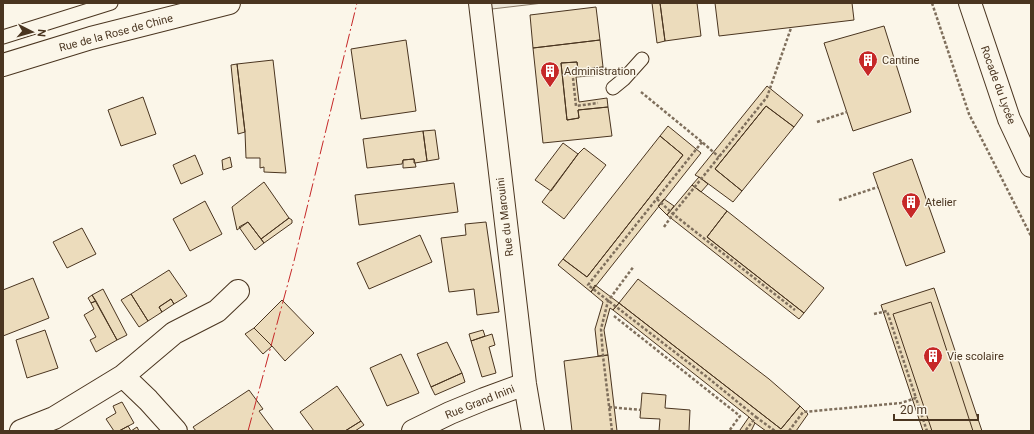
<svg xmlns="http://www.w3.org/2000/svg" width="1034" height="434" font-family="Roboto,sans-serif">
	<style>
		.parking { fill: #ede7d9; stroke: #887966 }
		.building { fill: #ecdcbc; stroke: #4a3520 }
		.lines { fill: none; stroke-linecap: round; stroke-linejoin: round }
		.service-casing { stroke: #4a3520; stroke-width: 15 }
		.minor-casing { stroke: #4a3520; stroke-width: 24 }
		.secondary-casing { stroke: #4a3520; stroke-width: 24 }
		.path { stroke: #7f6f5c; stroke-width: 2.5; stroke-dasharray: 3 2; stroke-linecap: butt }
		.service { stroke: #fbf6e9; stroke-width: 13 }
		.minor { stroke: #fbf6e9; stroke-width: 22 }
		.secondary { stroke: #fbf6e9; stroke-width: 22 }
		.power { stroke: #c62828; stroke-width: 1; stroke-dasharray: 14 3 2 3; stroke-linecap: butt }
		.labels { text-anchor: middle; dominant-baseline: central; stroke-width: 3; stroke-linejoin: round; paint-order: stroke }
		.street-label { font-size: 11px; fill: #4a3520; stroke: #fbf6e9 }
		.poi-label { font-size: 11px; fill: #4a3520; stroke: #fbf6e9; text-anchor: start }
	</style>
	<rect width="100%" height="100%" fill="#fbf6e9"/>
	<!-- parking -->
	<path class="parking" d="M491 3H543L492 9Z"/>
	<!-- building -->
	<path class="building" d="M652 3H660L665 41 657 43Z
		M660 3H697L701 36 665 41Z
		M715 3H852L854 20 719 36Z
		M596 7 600 40 533 48 530 15Z
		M884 26 911 112 853 131 824 43Z
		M406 40 416 111 361 119 351 49Z
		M600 40 603 67 578 70 577 62 561 63 567 120 579 118 578 110 608 107 612 136 543 143 533 48Z
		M273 60 286 173 264 172V167L260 168V158H246L245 132 237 64Z
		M577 62 578 70 603 67 604 75 576 77 579 102 607 98 608 107 578 110 579 118 567 120 561 63Z
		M237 64 245 132 238 134 231 65Z
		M767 86 803 115 794 127 766 106 715 169 742 191 733 202 699 177 695 175Z
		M143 97 156 134 121 146 108 110Z
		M766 106 794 127 742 191 715 169Z
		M668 126 701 153 591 292 558 265 563 259 587 277 683 155 660 136Z
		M435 130 439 159 427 161 423 131Z
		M423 131 427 161 415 163H414V159L403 160 402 164 367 168 363 139Z
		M660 136 683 155 587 277 563 259Z
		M563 143 578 154 551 191 535 180Z
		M584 148 606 165 564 219 542 202 578 154Z
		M195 155 203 174 181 184 173 165Z
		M230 157 232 167 223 170 222 160Z
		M414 159 416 167 403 168V160Z
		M912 159 945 252 906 266 873 173Z
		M699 177 708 184 701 192 692 185Z
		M264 182 289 218 261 239 248 222 237 230 232 207Z
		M454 183 458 212 359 225 355 195Z
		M692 185 727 211 707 237 804 313 799 319 667 215Z
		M664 199 674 206 667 215 658 206Z
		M205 201 222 234 190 251 173 219Z
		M727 211 824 288 804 313 707 237Z
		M289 218 292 220V223L264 243 261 239Z
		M248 222 264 243 255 250 239 227Z
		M486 222 499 312 477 315 474 289 449 292 441 238 466 235 465 224Z
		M82 228 96 254 67 268 53 242Z
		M420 235 432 262 369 289 357 263Z
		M169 270 187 296 174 304 171 299 159 307 162 312 148 321 131 294Z
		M33 278 49 318 3 336V290Z
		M638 279 769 379 800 406 781 429 619 303Z
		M595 285 619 303 613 310 610 308 604 330 608 355 598 356 595 329 603 302 591 292Z
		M934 288 982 431H923L881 305Z
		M103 289 127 335 117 340 92 295Z
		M131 294 148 321 139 327 121 300Z
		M92 295 96 301 91 303 88 298Z
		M171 299 174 304 162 312 159 307Z
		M282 300 314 333 285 361 272 346 254 328Z
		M96 301 117 340 96 352 90 340 96 337 84 315 94 309 91 303Z
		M931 302 973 431H932L893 314Z
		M619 303 781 429 800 406 808 414 796 431H766L755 423 749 417 613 310Z
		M254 328 272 346 263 354 245 334Z
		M45 330 58 368 27 378 16 340Z
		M483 330 485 336 471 341 469 334Z
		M492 334 495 345 489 347 496 373 482 377 471 341Z
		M447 342 462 373 431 387 417 354Z
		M401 354 419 393 387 406 370 368Z
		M608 355 617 431H572L564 361Z
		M462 373 465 382 435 395 431 387Z
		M337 386 361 421 345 431H314L300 412Z
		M249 390 263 409 259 411 274 431H196L193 427Z
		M642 393 666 395 665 408 690 410 689 431H659L660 419 640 418Z
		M122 402 134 423 119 431H114L106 419 116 413 113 406Z
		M749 417 755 423 751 431H741L740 430Z
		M361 421 364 425 355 431H345Z
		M128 426 131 431 137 427 139 431H119Z"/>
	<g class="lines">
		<defs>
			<path id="service" d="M3 37 111 3
				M613 88 624 79 642 59"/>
			<path id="minor" d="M480 3 525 384 533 431
				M3 65 91 38 229 3
				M123 376 148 400 176 431
				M21 431 54 418 123 376 174 333 217 311 238 291
				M413 431 450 413 484 399 525 384"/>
			<path id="secondary" d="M970 3 1009 119 1031 166"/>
		</defs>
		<!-- service casing -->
		<use href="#service" class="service-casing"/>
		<!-- minor casing -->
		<use href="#minor" class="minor-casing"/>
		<!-- secondary casing -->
		<use href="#secondary" class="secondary-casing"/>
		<!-- path -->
		<path class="path" d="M932 3 969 114 1031 236
			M573 78 576 106 598 103
			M641 92 702 142 719 157
			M817 122 847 112
			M702 142 588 285 707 377 756 417 745 431
			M657 199 673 214 795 310
			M839 200 878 187
			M664 227 673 214 767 97 791 28
			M874 314 887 311 916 398
			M614 316 740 416 729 431
			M609 407 641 410
			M756 417 775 431
			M612 431 603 356 601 329 608 301 634 266
			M789 431 803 412 901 403 916 398 927 431"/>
		<!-- service -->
		<use href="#service" class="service"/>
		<!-- minor -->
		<use href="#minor" class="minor"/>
		<!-- secondary -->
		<use href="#secondary" class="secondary"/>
		<!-- power -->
		<path class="power" d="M248 431 294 261 357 3"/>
	</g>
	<!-- icons -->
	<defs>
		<symbol id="building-pin" viewBox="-11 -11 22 30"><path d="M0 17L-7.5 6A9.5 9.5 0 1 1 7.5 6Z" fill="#c62828" stroke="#fbf6e9"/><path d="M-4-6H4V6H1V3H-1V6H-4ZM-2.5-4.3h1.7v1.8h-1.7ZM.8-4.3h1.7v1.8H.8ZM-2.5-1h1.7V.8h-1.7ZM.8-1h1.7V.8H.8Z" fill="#fff"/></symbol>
	</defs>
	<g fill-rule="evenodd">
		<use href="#building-pin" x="857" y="49" width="22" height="30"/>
		<use href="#building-pin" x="539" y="60" width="22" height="30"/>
		<use href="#building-pin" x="900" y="191" width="22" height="30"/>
		<use href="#building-pin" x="922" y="345" width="22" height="30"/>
	</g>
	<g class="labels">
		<!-- street labels -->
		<g class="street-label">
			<text transform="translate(116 33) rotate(-15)">Rue de la Rose de Chine</text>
			<text transform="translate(998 85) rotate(70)">Rocade du Lycée</text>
			<text transform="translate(505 217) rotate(-97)">Rue du Marouini</text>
			<text transform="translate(480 402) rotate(-22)">Rue Grand Inini</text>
		</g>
		<!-- poi labels -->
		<g class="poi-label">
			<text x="882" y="60">Cantine</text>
			<text x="564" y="71">Administration</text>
			<text x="925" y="202">Atelier</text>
			<text x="947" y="356">Vie scolaire</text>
		</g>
	</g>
	<!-- border -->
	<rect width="1034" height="434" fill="none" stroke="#4a3520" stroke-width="8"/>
	<!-- north arrow -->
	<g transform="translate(32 32) rotate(96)" stroke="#fbf6e9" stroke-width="3" paint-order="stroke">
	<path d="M0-3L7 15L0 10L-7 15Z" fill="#4a3520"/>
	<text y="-6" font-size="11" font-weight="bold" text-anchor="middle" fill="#4a3520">N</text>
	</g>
	<!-- scale -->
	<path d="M894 414v6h84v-6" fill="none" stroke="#4a3520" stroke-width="2"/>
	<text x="900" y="414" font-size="12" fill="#4a3520" stroke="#fbf6e9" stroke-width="3" paint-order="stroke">20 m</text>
</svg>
